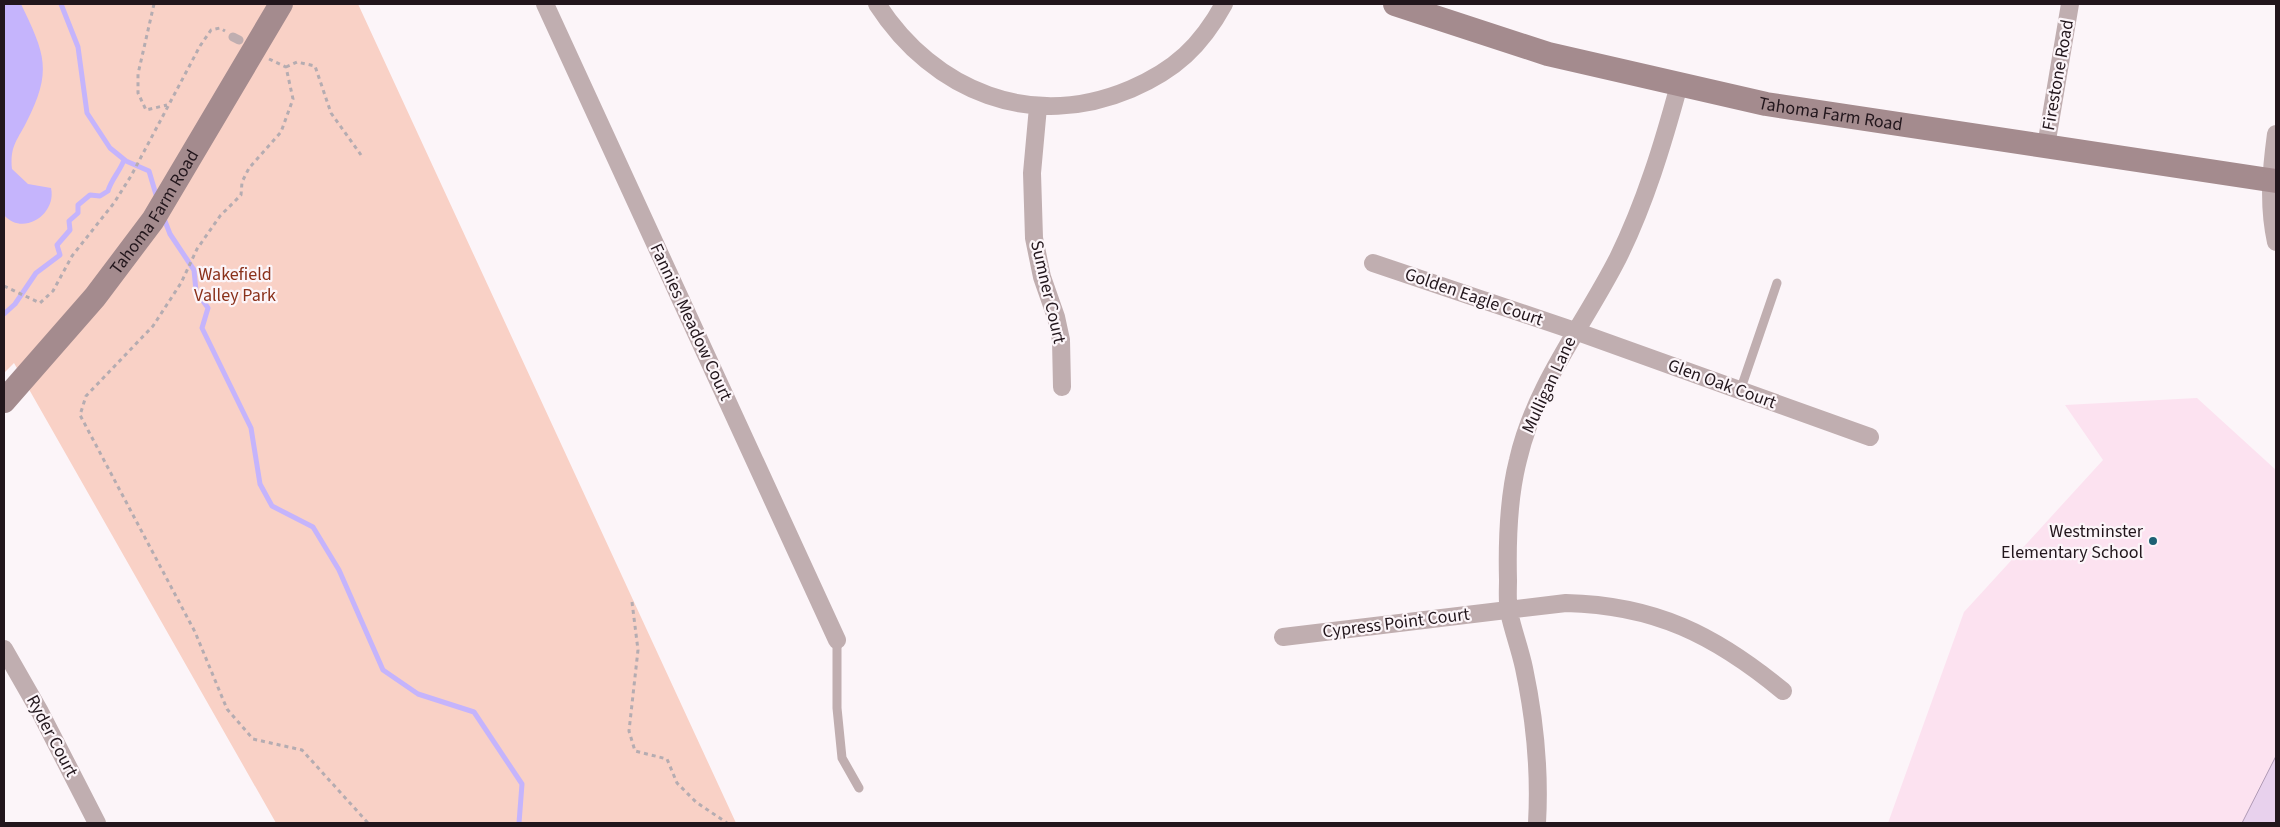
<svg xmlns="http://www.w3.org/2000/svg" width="2280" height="827" font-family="'Source Sans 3',sans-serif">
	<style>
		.built { fill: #fce2f0 }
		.green { fill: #f9d1c6 }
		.water { fill: #c5b4fc }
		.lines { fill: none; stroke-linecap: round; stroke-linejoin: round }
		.stream { stroke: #c5b4fc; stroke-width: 5 }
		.building { fill: #e8d1ed; stroke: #af99b4 }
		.path { stroke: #b5acb1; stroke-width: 3; stroke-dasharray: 4 4; stroke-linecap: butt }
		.lane { stroke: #c0aeb0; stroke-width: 9 }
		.street { stroke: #c0aeb0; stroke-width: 18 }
		.secondary { stroke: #a48b8e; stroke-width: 24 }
		.poi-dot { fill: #1c6073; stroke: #fcf5f9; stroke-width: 2 }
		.labels { text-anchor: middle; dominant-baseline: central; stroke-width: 4.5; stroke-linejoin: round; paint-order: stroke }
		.street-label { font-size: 18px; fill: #22161c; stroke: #fcf5f9 }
		.park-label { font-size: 18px; fill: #8a311b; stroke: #fcf5f9 }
		.poi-label { font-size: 18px; fill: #22161c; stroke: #fcf5f9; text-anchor: end }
	</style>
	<rect width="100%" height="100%" fill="#fcf5f9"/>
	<!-- built -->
	<path class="built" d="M2197 398 2276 470V823H1888L1964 612 2103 460 2065 405Z"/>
	<!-- green -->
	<path class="green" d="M4 4H358L736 823H276L14 363 4 373Z"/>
	<!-- water -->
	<path class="water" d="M4 4H21C45 54 53 71 26 123 16 142 10 147 12 169L28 184 51 188C57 214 23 237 4 215Z"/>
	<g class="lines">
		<!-- stream -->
		<path class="stream" d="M61 4 78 47 87 113 110 148 126 161 149 171 157 198
			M163 216 170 234 194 270 196 291 208 308 202 328 251 428 260 484 272 506 313 527 339 570 383 670 418 694 474 712 522 784 519 823
			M4 314 15 304 36 273 60 255 57 245 70 230 69 221 78 213V205L90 195 100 196 108 191C111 180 120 171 124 160"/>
	</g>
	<!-- building -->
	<path class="building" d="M2276 756V823H2242Z"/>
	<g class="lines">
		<!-- path -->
		<path class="path" d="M154 4 138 74V93L146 110 167 105
			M269 59 286 67 293 99 281 132 249 168 242 182 241 195 220 216 197 249 181 283 153 326 86 396 80 415 195 632 227 709 253 739 302 750 368 823
			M286 67 297 62 315 66 331 113 361 155
			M4 286 40 303 53 291 72 256 114 203 131 176 200 46 211 30 220 28 225 31
			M632 602 638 650 629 731 635 751 667 759 677 783 696 802 727 823"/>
		<!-- lane -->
		<path class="lane" d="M233 37 239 40
			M1740 391 1777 283
			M837 640V708L842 758 859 788"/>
		<!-- street -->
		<path class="street" d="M545 4 837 640
			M877 4C934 92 1032 131 1131 89 1175 70 1201 46 1224 4
			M1038 107 1032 173 1034 238 1042 277 1056 317 1061 340 1062 387
			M2276 134C2271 171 2268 205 2276 242
			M2046 146 2070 4
			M1373 263 1575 331 1870 437
			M1283 637 1566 603C1655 605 1715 635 1783 691
			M4 649 40 712 97 823
			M1537 823C1540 771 1535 720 1524 668 1520 649 1513 631 1509 612 1507 602 1508 590 1508 580 1507 540 1508 499 1518 460 1535 385 1584 325 1618 258 1645 203 1663 144 1679 85"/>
		<!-- secondary -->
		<g class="secondary">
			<path id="s1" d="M1395 4 1548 54 1766 104 2276 181"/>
			<path id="s2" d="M4 401 95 297 153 220 281 4"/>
		</g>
	</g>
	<!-- markers -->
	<circle class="poi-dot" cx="2153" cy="541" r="5"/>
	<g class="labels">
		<!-- street labels -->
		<g class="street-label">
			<text transform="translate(2058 75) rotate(-80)">Firestone Road</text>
			<text stroke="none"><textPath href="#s1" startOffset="450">Tahoma Farm Road</textPath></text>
			<text stroke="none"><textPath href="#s2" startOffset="242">Tahoma Farm Road</textPath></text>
			<text transform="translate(1048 292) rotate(77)">Sumner Court</text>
			<text transform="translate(1474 297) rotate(19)">Golden Eagle Court</text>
			<text transform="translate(691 322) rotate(65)">Fannies Meadow Court</text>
			<text transform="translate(1722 384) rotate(20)">Glen Oak Court</text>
			<text transform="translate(1549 385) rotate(-65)">Mulligan Lane</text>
			<text transform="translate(1396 623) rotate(-7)">Cypress Point Court</text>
			<text transform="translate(52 736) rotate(62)">Ryder Court</text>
		</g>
		<!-- park labels -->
		<g class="park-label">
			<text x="235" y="274">Wakefield<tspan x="235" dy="21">Valley Park</tspan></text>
		</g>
		<!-- poi labels -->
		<g class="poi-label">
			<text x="2143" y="531">Westminster<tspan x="2143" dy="21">Elementary School</tspan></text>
		</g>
	</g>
	<!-- border -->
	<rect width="2280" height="827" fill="none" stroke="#22161c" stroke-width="10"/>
</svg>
